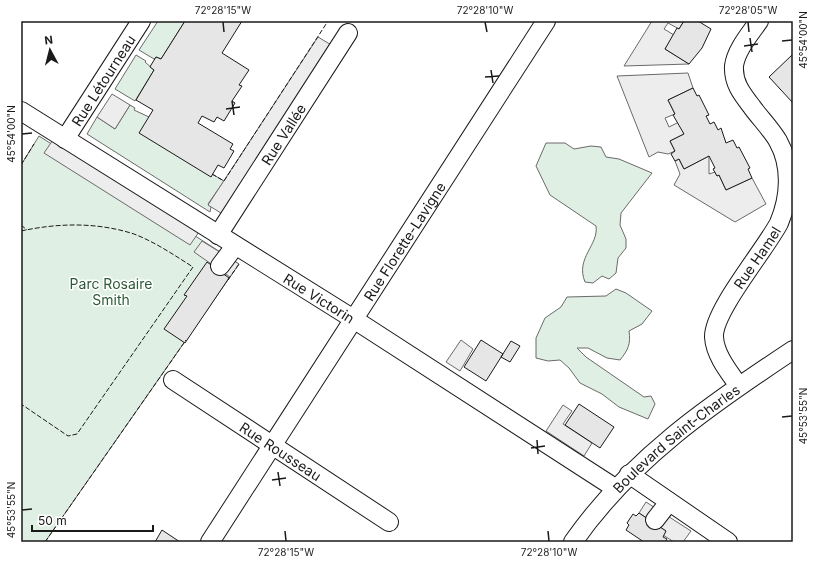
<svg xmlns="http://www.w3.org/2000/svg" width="814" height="563" font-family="Inter,sans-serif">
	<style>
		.green { fill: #e0efe3; stroke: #6a6a6a }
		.parking { fill: #ededed; stroke: #6a6a6a }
		.building { fill: #e6e6e6; stroke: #1a1a1a }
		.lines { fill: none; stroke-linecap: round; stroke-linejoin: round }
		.minor-casing { stroke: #1a1a1a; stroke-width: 20 }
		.minor { stroke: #fff; stroke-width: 18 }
		.fence { stroke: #1a1a1a; stroke-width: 1; stroke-dasharray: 5 2; stroke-linecap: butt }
		.ticks { fill: none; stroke: #1a1a1a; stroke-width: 1.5 }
		.labels { text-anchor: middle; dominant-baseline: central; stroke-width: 3; stroke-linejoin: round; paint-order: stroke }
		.street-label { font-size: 14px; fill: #1a1a1a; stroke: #fff }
		.park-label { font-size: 14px; fill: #2b5a34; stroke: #fff }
		.neatline { fill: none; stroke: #1a1a1a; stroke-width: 1.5 }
		.ticks-label { font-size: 10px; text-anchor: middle; fill: #1a1a1a }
	</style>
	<rect width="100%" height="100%" fill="#fff"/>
	<!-- green -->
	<path class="green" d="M158 21H185L161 59 156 57 154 59 139 50Z
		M136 55 146 61 145 62 154 70 135 101 115 89Z
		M130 105 135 108 134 110 149 117 212 174 224 181 208 204 211 207 210 212 87 134 97 117 115 129Z
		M39 136 239 264 45 542H21V165Z
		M546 143H565L574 149 591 146 601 147 606 157 619 159 652 173 621 213 620 225 626 239V248L618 258 616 273 609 279 602 276 593 283 585 282C575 258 599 245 596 226L550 195 536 166Z
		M616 289 626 293 652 311 642 324 629 331C631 344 628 350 620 360L607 358 588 348H577L586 357 644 397 651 396 655 404 648 419 619 407 602 394 580 383 569 368 560 360 548 361 536 358V338L545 318 561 307 567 297 606 296Z"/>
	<!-- parking -->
	<path class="parking" d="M652 21H684L679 29 668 23 664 29 674 35 665 49 689 64 624 66Z
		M318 37 338 49 229 218 208 205Z
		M688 73 693 88 668 100 675 114 665 118 669 127 679 122 684 134 670 141 675 151 668 154 658 152 649 157 617 76Z
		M112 94 130 105 115 129 97 117Z
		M57 134 203 226 190 245 44 153Z
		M709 156V174L715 172 717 176 719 175 726 190 752 178 766 204 735 222 674 185 680 174 675 161 679 159 684 169Z
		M202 241 239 264 230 277 194 252Z
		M461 340 473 349 460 371 446 362Z
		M563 405 572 411 563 424 592 443 584 456 546 431Z
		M646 502 691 531 683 542H674L663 535 666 531 639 513Z"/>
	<!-- building -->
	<path class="building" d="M185 21H242L222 53 249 70 239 85 242 86 232 101 235 103 224 121 217 117 214 122 202 116 198 123 233 144 230 149 234 151 224 168 218 165 211 177 139 133 153 110 136 100 154 70 150 67 151 65 156 57 161 59Z
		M684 21H698L711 29 702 48 689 64 665 49 677 28 679 29Z
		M792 55 793 56V103L769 77Z
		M693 88 697 96 699 95 709 115 706 116 710 124 714 122 718 130 721 128 726 143 733 140 737 148 739 147 750 168 748 169 752 178 726 190 719 175 717 176 713 169 715 168 709 156 684 169 679 159 675 161 671 154 675 151 670 141 684 134 673 115 675 114 668 100Z
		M207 262 229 278 185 343 164 329 187 296 184 295Z
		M481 340 503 354 486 381 464 367Z
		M511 341 520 346 510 362 501 357Z
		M579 404 614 427 600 448 565 425Z
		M639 513 666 531 663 537 667 539 665 542H644L626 530 629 525 627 523 633 514 636 516Z
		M162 530 180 542H155Z"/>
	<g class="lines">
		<defs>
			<g id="minor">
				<path id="s1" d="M21 111 355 320 615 488"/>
				<path id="s2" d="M65 139 141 21"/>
				<path id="s3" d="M218 235 348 33"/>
				<path d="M220 266 235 246"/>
				<path id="s4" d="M173 380 389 522"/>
				<path id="s5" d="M739 386C729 372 715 355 714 337 713 311 765 250 779 223 790 197 792 166 778 141 771 129 760 118 752 107 742 94 733 83 734 66 736 50 750 34 759 21"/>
				<path d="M629 474 728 542"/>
				<path d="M655 520 669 502"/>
				<path id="s6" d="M210 542 546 21"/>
				<path id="s7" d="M573 542C631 459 710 405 793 350"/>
			</g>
		</defs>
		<!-- minor casing -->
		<use href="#minor" class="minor-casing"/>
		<!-- minor -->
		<use href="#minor" class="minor"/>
		<!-- fence -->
		<path class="fence" d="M21 165 34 144
			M212 174 224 181 328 21
			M21 225 27 230
			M21 231C58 223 97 222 134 234 155 242 174 255 193 267L77 434 68 436 21 404
			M228 280 239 264
			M45 542 186 340"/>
	</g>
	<!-- ticks -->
	<path class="ticks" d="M223 22 224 32M485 22 487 32M748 22 749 32M750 38 752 52M782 41 792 40M744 46 758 44M491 70 493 83M485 77 499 76M232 101 234 115M226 109 240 107M22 134 32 133M782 417 792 416M537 440 538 454M531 448 545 446M278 472 280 486M272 480 286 478M22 510 32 509M285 531 286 541M548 531 549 541"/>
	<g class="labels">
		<!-- street labels -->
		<g class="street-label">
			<text stroke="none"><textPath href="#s2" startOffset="70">Rue Létourneau</textPath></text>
			<text stroke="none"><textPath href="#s3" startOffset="120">Rue Vallée</textPath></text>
			<text stroke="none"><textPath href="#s6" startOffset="358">Rue Florette-Lavigne</textPath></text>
			<text stroke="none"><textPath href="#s5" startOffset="147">Rue Hamel</textPath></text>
			<text stroke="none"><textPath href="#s1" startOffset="352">Rue Victorin</textPath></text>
			<text stroke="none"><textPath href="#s7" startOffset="147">Boulevard Saint-Charles</textPath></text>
			<text stroke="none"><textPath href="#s4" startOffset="129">Rue Rousseau</textPath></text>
		</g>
		<!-- park labels -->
		<g class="park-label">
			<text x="111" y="283">Parc Rosaire<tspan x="111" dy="16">Smith</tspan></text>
		</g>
	</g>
	<!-- border -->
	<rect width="814" height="563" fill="none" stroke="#ffffff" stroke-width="44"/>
	<!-- north arrow -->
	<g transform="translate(50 50) rotate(353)" stroke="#ffffff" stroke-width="3" paint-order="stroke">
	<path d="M0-3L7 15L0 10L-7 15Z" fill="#1a1a1a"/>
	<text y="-6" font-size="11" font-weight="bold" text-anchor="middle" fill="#1a1a1a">N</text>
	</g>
	<!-- scale -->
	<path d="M32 525v6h121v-6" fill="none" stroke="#1a1a1a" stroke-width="2"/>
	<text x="38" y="525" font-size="12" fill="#1a1a1a" stroke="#ffffff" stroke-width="3" paint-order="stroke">50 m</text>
	<rect x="22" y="22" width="770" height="519" class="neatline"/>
	<g class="ticks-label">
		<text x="223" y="14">72°28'15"W</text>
		<text x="485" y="14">72°28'10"W</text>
		<text x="748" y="14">72°28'05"W</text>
		<text transform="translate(803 40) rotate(-90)" y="4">45°54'00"N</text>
		<text transform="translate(11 134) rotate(-90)" y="4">45°54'00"N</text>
		<text transform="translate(803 416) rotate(-90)" y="4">45°53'55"N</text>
		<text transform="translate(11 510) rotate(-90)" y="4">45°53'55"N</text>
		<text x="286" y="556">72°28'15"W</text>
		<text x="549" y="556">72°28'10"W</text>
	</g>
</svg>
